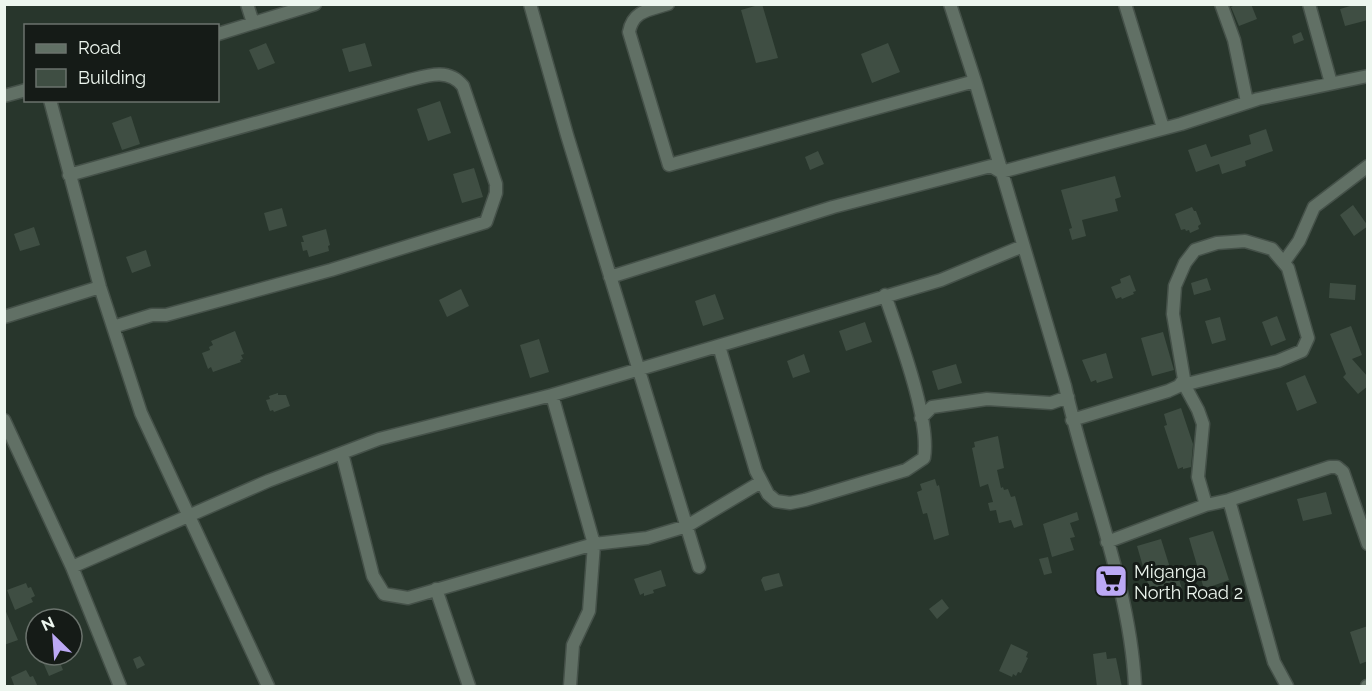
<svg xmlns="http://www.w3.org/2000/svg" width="1372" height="691" font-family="Raleway,sans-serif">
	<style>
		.building { fill: #3f4e43 }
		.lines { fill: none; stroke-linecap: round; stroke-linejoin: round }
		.street-casing { stroke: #455149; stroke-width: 15 }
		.street { stroke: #617065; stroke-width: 12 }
		.labels { text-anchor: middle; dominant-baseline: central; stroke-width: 6; stroke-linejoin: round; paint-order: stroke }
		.poi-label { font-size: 18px; fill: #edf6ef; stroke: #151b17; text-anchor: start }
	</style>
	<rect width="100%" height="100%" fill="#28362c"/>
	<!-- building -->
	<path class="building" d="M762 4 778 58 756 63 741 10Z
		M1237 4H1251L1257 19 1239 26 1231 7Z
		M1357 4H1368V20L1345 26 1340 9Z
		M1301 32 1304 40 1294 44 1292 36Z
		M266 43 275 63 258 70 249 50Z
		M365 43 372 66 349 72 342 49Z
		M888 43 900 72 872 83 861 54Z
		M440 101 451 133 428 141 417 109Z
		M131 116 140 144 122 150 112 123Z
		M1266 129 1273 151 1245 161 1246 166 1222 174 1219 164 1196 172 1188 150 1206 144 1211 157 1251 144 1249 135Z
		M818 151 824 164 810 170 805 157Z
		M474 168 483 197 462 203 453 174Z
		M1115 176 1121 197 1115 199 1118 211 1082 220 1086 236 1072 240 1069 229 1072 228 1061 190Z
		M1353 205 1368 226 1354 236 1340 215Z
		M1192 207 1194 211H1196L1201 224 1198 226 1199 229 1190 233 1189 230 1186 231 1185 229 1181 230 1175 214Z
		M282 208 287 226 269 231 264 213Z
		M34 227 40 245 20 251 14 234Z
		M326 229 330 245 328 246 329 251 309 257 307 250 303 251 301 242H304L302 236Z
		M146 250 151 266 132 273 126 257Z
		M1130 275 1136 291 1133 292 1134 294 1122 299 1121 297 1116 299 1111 287 1121 283 1120 279Z
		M1207 278 1211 290 1194 295 1191 283Z
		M1330 283 1356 285 1355 300 1329 298Z
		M461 289 469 306 447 317 439 300Z
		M715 294 724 319 703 326 695 301Z
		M1277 316 1286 340 1271 346 1262 322Z
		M1220 317 1226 340 1212 344 1205 321Z
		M865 322 872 342 846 351 839 331Z
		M1351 326 1362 355 1352 359 1368 377V386L1358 394 1343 377 1346 374 1330 334Z
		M235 331 244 354 241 355 243 359 240 360 241 362 213 372 211 367 208 369 202 353 210 350 209 347 213 345 211 341Z
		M1163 332 1174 370 1152 376 1141 338Z
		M539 339 549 372 530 378 520 345Z
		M1106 353 1113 378 1097 383 1096 380 1091 382 1082 360Z
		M804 354 810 372 793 378 787 361Z
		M956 364 962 383 938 390 932 371Z
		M1305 375 1317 403 1297 411 1286 383Z
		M278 393V395H286L290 406 274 412 273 410 270 411 266 400 270 399 269 396Z
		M1181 408 1193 444 1191 467 1183 469V467L1178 469 1164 426 1167 425 1164 414Z
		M998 436 1004 468 997 470 1001 488 1003 487 1004 490 1008 489 1011 497 1015 496 1023 525 1014 528 1011 520 999 523 996 510 990 511 988 503 993 502 988 484 980 487 972 448 975 447 974 442Z
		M935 479 937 486 939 485 949 535 934 540 927 513 923 514 917 492 922 490 920 484Z
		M1326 492 1332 514 1303 521 1297 499Z
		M1077 512 1079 520 1070 523 1075 537 1070 538 1074 550 1052 557 1043 524Z
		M1213 531 1229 580 1204 589 1189 538Z
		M1161 539 1171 571 1176 570 1183 592 1153 601 1137 546Z
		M1048 557 1052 573 1044 575 1039 559Z
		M661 570 666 586 653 590 654 593 644 596V593L640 595 634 579Z
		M779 573 783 586 765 591 761 580 763 577Z
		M26 583 28 588 31 587 35 596 31 598 33 602 15 610 7 590Z
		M942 599 949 608 937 619 929 609Z
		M4 607 18 640 4 645Z
		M1368 626V661L1360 664 1350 632Z
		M1011 644 1028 652 1026 657 1028 658 1021 673 1018 672 1016 676 1013 674 1012 677 999 671Z
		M1106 652 1107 659 1116 658 1122 687H1097L1093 654Z
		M57 655 63 670 49 676 42 660Z
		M140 656 145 665 137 669 133 659Z
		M26 670 30 677 33 676 38 687H10L14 685 11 677Z"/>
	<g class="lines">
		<defs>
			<path id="street" d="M247 4 253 23
				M530 4 567 135 699 567
				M668 4C650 10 633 10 629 32L669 165 975 81
				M950 4 975 81 1065 386C1087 485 1130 585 1135 686
				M1125 4 1163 128
				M1221 4 1234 40 1247 102
				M1309 4 1331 83
				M218 34 315 4
				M4 96 26 90
				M50 100 100 287 141 413 268 686
				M69 175 406 81C426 76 448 67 463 86L496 184V193L486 222 331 270 166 315H152L113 327
				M1284 262 1299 241 1314 207 1368 166
				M610 277 833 207 991 166 1001 172 1181 124 1258 99 1368 76
				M4 317 100 287
				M719 346 756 471 768 494 776 501 790 503 805 500 906 470 924 458C931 420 898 334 885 295
				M552 395 941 280 1023 246
				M921 418 932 407 987 399 1051 403 1068 397
				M4 420 72 567 120 686
				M1072 420 1168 391 1179 386 1184 379 1173 314 1175 286 1185 263 1195 250 1217 243 1245 241 1272 249 1288 268 1308 338 1302 351 1278 361 1179 386
				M342 453 373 576 384 594 408 598 594 544 647 538 687 526 761 482
				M1229 500 1274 662 1287 686
				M1206 505 1229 500 1330 467H1337L1343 472 1368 544
				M1107 542 1206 505 1198 477 1203 424 1198 410 1185 386
				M72 567 268 481 379 439 552 395 594 544 589 611 573 645 570 686
				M436 589 469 686
				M1367 686H1368"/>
		</defs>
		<!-- street casing -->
		<use href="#street" class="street-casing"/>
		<!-- street -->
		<use href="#street" class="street"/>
	</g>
	<!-- icons -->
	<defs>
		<symbol id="supermarket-square" viewBox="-11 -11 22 22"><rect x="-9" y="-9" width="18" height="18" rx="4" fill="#bca9f5" stroke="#151b17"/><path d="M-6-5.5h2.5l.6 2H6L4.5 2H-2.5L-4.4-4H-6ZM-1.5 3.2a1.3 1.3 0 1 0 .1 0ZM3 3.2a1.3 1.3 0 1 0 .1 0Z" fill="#111"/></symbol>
	</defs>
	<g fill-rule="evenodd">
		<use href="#supermarket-square" x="1092" y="562" width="38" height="38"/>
	</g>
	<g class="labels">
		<!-- poi labels -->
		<g class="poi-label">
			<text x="1134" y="571">Miganga<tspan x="1134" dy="21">North Road 2</tspan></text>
		</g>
	</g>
	<!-- border -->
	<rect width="1372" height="691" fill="none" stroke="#edf6ef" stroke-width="12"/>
	<!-- legend -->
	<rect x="24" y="24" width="195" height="78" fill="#151b17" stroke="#6b736d" stroke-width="1.5"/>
	<rect x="36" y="44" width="30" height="9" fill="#617065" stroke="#6b736d" stroke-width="1.5"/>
	<text x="78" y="54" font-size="18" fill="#edf6ef">Road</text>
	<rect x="36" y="69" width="30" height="18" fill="#3f4e43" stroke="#6b736d" stroke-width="1.5"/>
	<text x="78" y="84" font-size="18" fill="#edf6ef">Building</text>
	<!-- north arrow -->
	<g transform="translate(54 637) rotate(335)"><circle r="28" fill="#151b17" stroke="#6b736d" stroke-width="1.5"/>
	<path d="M0-4.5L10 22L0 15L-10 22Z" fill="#bca9f5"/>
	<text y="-9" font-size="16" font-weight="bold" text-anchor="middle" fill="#edf6ef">N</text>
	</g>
</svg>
